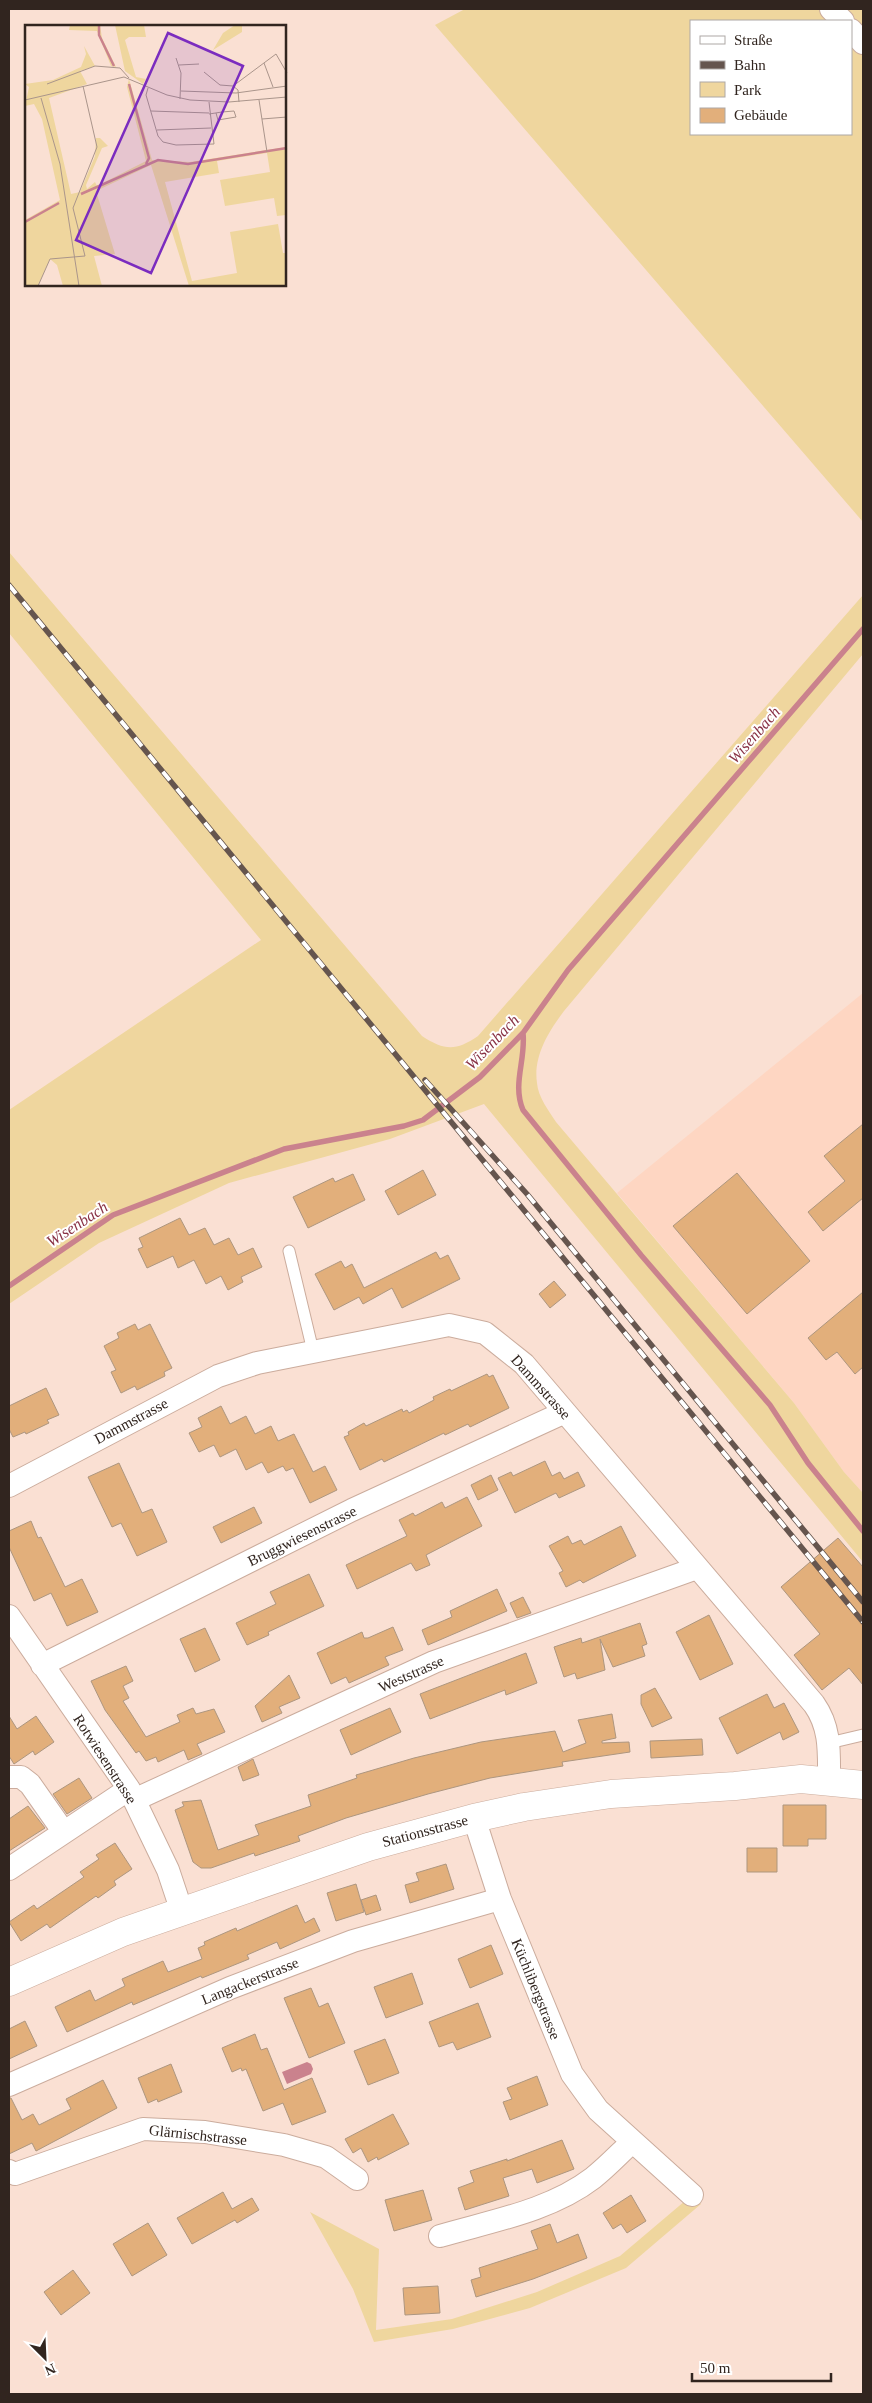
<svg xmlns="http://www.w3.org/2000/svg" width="872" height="2403" font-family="'Times New Roman',serif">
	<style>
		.built { fill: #fed6c2 }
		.green { fill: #efd69e; fill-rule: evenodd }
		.water { fill: #ca828d }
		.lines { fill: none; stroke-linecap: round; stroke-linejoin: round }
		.stream { stroke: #ca828d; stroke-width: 5.5 }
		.building { fill: #e2af7b; stroke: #ad967f }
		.lane-casing { stroke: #cbac9d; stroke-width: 13 }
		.street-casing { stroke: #cbac9d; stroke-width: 24 }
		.secondary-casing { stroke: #cbac9d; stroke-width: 29 }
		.lane { stroke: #fff; stroke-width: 11 }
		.street { stroke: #fff; stroke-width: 22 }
		.secondary { stroke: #fff; stroke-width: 28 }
		.rail-casing { stroke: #65554e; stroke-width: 5.5 }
		.rail { stroke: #fff; stroke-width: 4; stroke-dasharray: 11; stroke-linecap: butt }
		.labels { text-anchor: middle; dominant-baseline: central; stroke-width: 4; stroke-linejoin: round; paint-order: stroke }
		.street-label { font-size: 15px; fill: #31251f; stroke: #fff }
		.water-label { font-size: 16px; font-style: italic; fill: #893245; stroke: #fff }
		.inset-river { fill: none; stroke: #ca828d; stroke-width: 2.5 }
		.inset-road { fill: none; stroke: #aa958b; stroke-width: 1 }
		.view { fill: #7b2cbf; fill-opacity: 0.15; stroke: #7b2cbf; stroke-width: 2.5 }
		.inset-edge { fill: none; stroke: #31251f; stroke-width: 2.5 }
	</style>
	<rect width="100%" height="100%" fill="#fae0d3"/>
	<!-- built -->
	<path class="built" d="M863 993V1493L844 1472 794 1403 617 1193Z"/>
	<!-- green -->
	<path class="green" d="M465 9H863V522L435 25ZM691 21H851V134H691Z
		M9 552 422 1036C445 1051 456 1051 478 1036L863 595V654L564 1011C549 1031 533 1056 537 1083 538 1097 549 1111 556 1122L794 1403 844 1472 863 1493V1562L484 1104 390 1139 229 1183 99 1243 9 1304V1110L261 940 9 633Z
		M692 2195 701 2204 626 2268 530 2308 453 2329 374 2342 353 2289 310 2212 379 2249 376 2330 452 2319 537 2292 620 2256Z"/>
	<!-- water -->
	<path class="water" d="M307 2062 311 2064 313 2069 311 2074 287 2084 282 2072Z"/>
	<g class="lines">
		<!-- stream -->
		<path class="stream" d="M523 1033C526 1060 512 1084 523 1110L641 1255 770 1405 808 1463 863 1531
			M9 1286 113 1215 284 1149 404 1126 423 1120 480 1077 523 1033 568 970 863 629"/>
	</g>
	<!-- building -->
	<path class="building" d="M863 1124V1198L823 1231 808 1212 845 1181 824 1156Z
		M423 1170 436 1195 398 1215 385 1191Z
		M737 1173 810 1261 747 1314 673 1226Z
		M353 1174 365 1200 308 1228 293 1197 333 1178 335 1182Z
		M180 1218 189 1235 205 1228 214 1245 229 1238 238 1255 253 1248 262 1267 241 1277 243 1282 228 1290 221 1276 206 1284 194 1260 178 1268 173 1256 147 1268 138 1249 143 1247 139 1238Z
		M436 1252 440 1259 448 1255 460 1279 402 1308 392 1288 363 1304 359 1297 334 1310 315 1274 341 1261 345 1268 352 1264 364 1288Z
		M554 1281 566 1295 550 1308 539 1294Z
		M863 1292V1367L855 1374 837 1352 826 1360 808 1338Z
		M135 1324 138 1330 150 1324 172 1368 164 1372 165 1376 137 1390 135 1386 121 1393 111 1372 116 1370 104 1346 119 1338 117 1333Z
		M487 1374 489 1377 493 1375 509 1408 470 1427 468 1424 445 1435 444 1433 384 1462 382 1459 360 1470 344 1437 349 1435 348 1432 364 1423 366 1426 402 1409 403 1412 407 1410 409 1413 434 1400 433 1397 450 1389 451 1391Z
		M46 1388 59 1415 47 1420 49 1423 26 1434 25 1432 13 1437 9 1429V1406Z
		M221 1406 230 1424 246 1416 255 1434 271 1426 278 1441 294 1434 313 1472 325 1466 337 1490 310 1503 293 1468 286 1471 283 1466 268 1473 262 1462 246 1470 236 1449 220 1457 214 1445 199 1452 189 1433 202 1427 198 1418Z
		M545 1461 552 1476 560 1472 564 1479 578 1472 585 1486 559 1498 556 1493 515 1513 498 1478 511 1472 513 1476Z
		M119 1463 142 1513 152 1509 167 1542 137 1556 121 1523 112 1527 88 1477Z
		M491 1475 498 1490 478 1500 471 1485Z
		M467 1497 482 1526 426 1555 430 1565 416 1571 411 1563 357 1589 346 1565 407 1536 399 1520 413 1513 415 1516 442 1502 445 1508Z
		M254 1507 262 1523 221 1543 213 1527Z
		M31 1521 38 1538 41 1537 65 1587 82 1579 98 1612 67 1626 51 1593 34 1601 9 1547V1531Z
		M621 1526 636 1556 583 1583 580 1580 566 1587 559 1573 563 1571 549 1546 568 1536 572 1544 581 1540 584 1545Z
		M838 1538 863 1567V1685L849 1668 822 1690 794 1655 820 1634 781 1587Z
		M309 1574 324 1606 268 1632 269 1635 247 1645 236 1623 276 1604 270 1592Z
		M497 1589 507 1611 428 1645 422 1630 452 1617 450 1611Z
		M523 1597 531 1613 517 1618 510 1603Z
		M709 1615 733 1664 700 1680 676 1632Z
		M640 1623 647 1644 642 1646 645 1656 613 1667 600 1639 605 1670 577 1679 575 1673 564 1677 554 1647 581 1638 582 1643Z
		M393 1627 403 1650 385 1657 389 1665 349 1683 346 1677 331 1684 317 1653 362 1632 364 1638H368Z
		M205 1628 220 1660 195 1672 180 1639Z
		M526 1653 537 1683 506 1695 505 1690 430 1719 420 1694Z
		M126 1666 133 1681 123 1686 129 1698 123 1701 146 1737 180 1722 177 1715 193 1708 196 1714 214 1709 225 1732 197 1744 202 1754 188 1760 184 1750 158 1762 156 1757 146 1761 139 1751 136 1753 105 1710 91 1681Z
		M289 1675 300 1698 279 1707 282 1713 262 1722 255 1706Z
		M655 1688 672 1718 652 1727 641 1704V1695Z
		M767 1694 774 1708 784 1703 799 1732 783 1740 780 1732 737 1754 719 1718Z
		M390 1708 401 1732 351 1755 340 1730Z
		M612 1714 616 1738 602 1741V1743L629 1742 630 1752 562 1762 563 1766 490 1778 428 1794 346 1818 298 1836 300 1841 255 1856 254 1853 211 1868H201L193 1862 175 1810 184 1806 182 1802 201 1800 218 1850 259 1835 255 1825 311 1806 308 1795 357 1778 356 1775 414 1758 481 1742 555 1731 563 1752 586 1743 578 1720Z
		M9 1716 17 1729 36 1716 54 1742 35 1755 33 1751 14 1764 9 1756Z
		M702 1739 703 1755 651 1758 650 1741Z
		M253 1759 259 1775 243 1781 238 1767Z
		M79 1778 92 1798 67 1814 53 1794Z
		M783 1805H826V1839H808V1846H783Z
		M28 1806 45 1828 9 1851V1819Z
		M115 1843 132 1869 114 1881 116 1885 98 1898 96 1896 50 1928 47 1924 21 1941 9 1922 34 1905 37 1909 84 1877 80 1872 99 1859 96 1855Z
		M747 1848H777V1872H747Z
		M446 1864 454 1889 410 1903 405 1885 419 1881 416 1873Z
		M356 1884 364 1912 336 1921 327 1893Z
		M376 1895 381 1910 366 1915 361 1900Z
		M297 1905 305 1923 314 1918 320 1931 280 1949 277 1942 247 1955 249 1959 202 1978 201 1976 133 2005 132 2002 67 2032 55 2007 90 1990 95 2001 125 1986 122 1979 163 1961 168 1972 202 1959 198 1948 205 1945 204 1942 236 1928 237 1931Z
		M491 1945 503 1974 470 1988 458 1959Z
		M412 1973 423 2004 386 2018 374 1987Z
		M311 1988 319 2007 328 2003 345 2043 309 2058 284 1998Z
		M478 2003 491 2037 457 2050 453 2042 439 2047 429 2022Z
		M25 2021 37 2046 9 2059V2029Z
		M255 2034 261 2050 267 2048 284 2090 312 2078 326 2112 292 2125 283 2103 263 2111 246 2069 242 2071 241 2068 232 2072 222 2048Z
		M385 2039 399 2073 368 2085 354 2051Z
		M171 2064 182 2092 158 2102 157 2099 148 2103 138 2078Z
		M537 2076 548 2105 510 2120 503 2102 512 2099 507 2088Z
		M103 2080 117 2108 36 2151 32 2143 9 2154V2098H11L22 2120 33 2114 39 2125 71 2109 66 2099Z
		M393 2114 409 2144 378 2160 377 2157 368 2162 361 2148 353 2153 345 2139Z
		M562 2140 574 2169 537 2183 532 2169 503 2178 509 2196 465 2210 458 2188 474 2182 470 2171 507 2159V2161Z
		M423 2190 432 2220 394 2231 385 2200Z
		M223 2192 232 2209 252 2198 259 2210 237 2223 235 2220 192 2244 177 2218Z
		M631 2195 646 2221 627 2233 621 2224 613 2229 603 2213Z
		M148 2223 167 2255 132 2276 113 2244Z
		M550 2224 557 2243 578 2234 587 2258 533 2279 476 2297 471 2280 481 2277 479 2268 538 2249 531 2231Z
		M73 2270 90 2293 61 2315 44 2292Z
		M438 2286 440 2313 405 2315 403 2288Z"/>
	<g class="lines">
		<defs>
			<path id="lane" d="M289 1251 313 1351
				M829 1743 863 1735"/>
			<path id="street" d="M831 9 843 21
				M851 30 863 43
				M9 1486 218 1376 257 1363 449 1325 485 1333 524 1364 814 1704C831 1728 829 1753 829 1781
				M9 1616 129 1789 168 1870 182 1912
				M42 1665 352 1510 565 1412
				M9 1777H21L30 1784 63 1831
				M134 1800 434 1662 697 1568
				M474 1818 500 1899 572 2074 598 2110 692 2195
				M9 1869 129 1789
				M9 2085 230 1988 353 1941 500 1899
				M9 2171 15 2174 143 2129 205 2132 284 2145 326 2157 357 2179
				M440 2236C491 2221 550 2211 593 2178 607 2167 619 2154 632 2142"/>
			<path id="secondary" d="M9 1982 123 1932 368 1847 474 1818 524 1807 611 1794 735 1786 801 1779 863 1785"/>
		</defs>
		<!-- lane casing -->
		<use href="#lane" class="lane-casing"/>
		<!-- street casing -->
		<use href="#street" class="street-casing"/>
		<!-- secondary casing -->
		<use href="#secondary" class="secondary-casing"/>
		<!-- lane -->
		<use href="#lane" class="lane"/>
		<!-- street -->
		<use href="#street" class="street"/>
		<!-- secondary -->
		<use href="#secondary" class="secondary"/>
		<defs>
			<path id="rail" d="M9 585 863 1622
				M425 1080 527 1194 863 1602"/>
		</defs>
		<!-- rail casing -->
		<use href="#rail" class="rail-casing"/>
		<!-- rail -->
		<use href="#rail" class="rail"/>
	</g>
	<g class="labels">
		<!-- street labels -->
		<g class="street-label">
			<text transform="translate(541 1387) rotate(48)">Dammstrasse</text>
			<text transform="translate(131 1421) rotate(-28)">Dammstrasse</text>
			<text transform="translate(302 1536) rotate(-26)">Bruggwiesenstrasse</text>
			<text transform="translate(411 1674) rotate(-24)">Weststrasse</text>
			<text transform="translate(105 1759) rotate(57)">Rotwiesenstrasse</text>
			<text transform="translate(425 1831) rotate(-15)">Stationsstrasse</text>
			<text transform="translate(250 1981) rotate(-22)">Langackerstrasse</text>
			<text transform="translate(536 1989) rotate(68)">Küchlibergstrasse</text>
			<text transform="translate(198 2135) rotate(6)">Glärnischstrasse</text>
		</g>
		<!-- water labels -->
		<g class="water-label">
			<text transform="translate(754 735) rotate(-49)">Wisenbach</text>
			<text transform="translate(492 1042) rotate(-46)">Wisenbach</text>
			<text transform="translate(77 1224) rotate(-33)">Wisenbach</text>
		</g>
	</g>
	<!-- overview -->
	<g transform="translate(25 25)">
		<rect width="261" height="261" fill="#fae0d3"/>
		<path d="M45 0H75L77 13 91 42 86 41 72 6 44 5ZM90 0H119L121 12H104L100 15 111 52 121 54 118 59 100 46ZM210 0H217V7L188 25 198 8ZM59 21 70 41 55 46 62 59 24 73 46 169 55 167 70 131 71 113H75L83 121 77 123 61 160 62 164 70 157 72 161 121 136 102 62 104 54 127 135 165 137 261 122V190L252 191 249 173 200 181 195 155 245 147 242 128 192 136 194 148 140 157 167 256 212 248 205 207 253 199 258 228H261V261H164L126 140 71 166 90 229 69 231 77 261H38L32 240 25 234 13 261H0V195L35 175 17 94 9 79 0 81 4 62 0 59 28 55 56 42 61 29Z" fill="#efd69e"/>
		<path class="inset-river" d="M74 0V10L89 41M104 59 124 133 121 139M56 169 133 135 163 139 262 123M0 197 34 178"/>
		<path class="inset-road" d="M151 33 156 48 155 74M239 38 248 62M154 40 174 39M179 47 195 60 208 61 213 65 214 77M22 59 70 41 95 43 104 53M208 61 251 29 262 48M123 63 121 70 133 111 138 117 151 120 189 119 184 77M156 66 211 68 262 61M16 73 35 139 54 261M0 75 99 52 142 70 165 75 204 77 262 72M234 75 242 127M126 86 184 88M184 89 197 87 209 86 211 92 193 95 191 88M237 94 262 92M132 105 186 103M13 261 25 234 60 231 48 183 72 122 58 61"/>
		<path class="view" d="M143 8 218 41 126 248 51 215Z"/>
		<rect width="261" height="261" class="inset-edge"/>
	</g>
	<!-- border -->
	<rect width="872" height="2403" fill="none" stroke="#31251f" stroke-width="20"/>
	<!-- legend -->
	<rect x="690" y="20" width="162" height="115" fill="#ffffff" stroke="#ada8a5"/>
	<rect x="700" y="36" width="25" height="8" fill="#ffffff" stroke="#ada8a5"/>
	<text x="734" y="45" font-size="15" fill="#31251f">Straße</text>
	<rect x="700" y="61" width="25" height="8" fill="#65554e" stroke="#ada8a5"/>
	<text x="734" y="70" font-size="15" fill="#31251f">Bahn</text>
	<rect x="700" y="82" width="25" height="15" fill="#efd69e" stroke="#ada8a5"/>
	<text x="734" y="95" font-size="15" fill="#31251f">Park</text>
	<rect x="700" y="108" width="25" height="15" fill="#e2af7b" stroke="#ada8a5"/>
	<text x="734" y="120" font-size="15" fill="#31251f">Gebäude</text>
	<!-- north arrow -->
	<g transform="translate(45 2358) rotate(156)" stroke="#ffffff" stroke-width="4" paint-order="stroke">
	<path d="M0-4L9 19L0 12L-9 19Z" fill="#31251f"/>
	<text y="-8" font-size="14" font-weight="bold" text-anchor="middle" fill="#31251f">N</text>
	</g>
	<!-- scale -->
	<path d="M692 2373v8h139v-8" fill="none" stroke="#31251f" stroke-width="2.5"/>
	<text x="700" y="2373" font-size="15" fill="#31251f" stroke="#ffffff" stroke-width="4" paint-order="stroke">50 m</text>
</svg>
